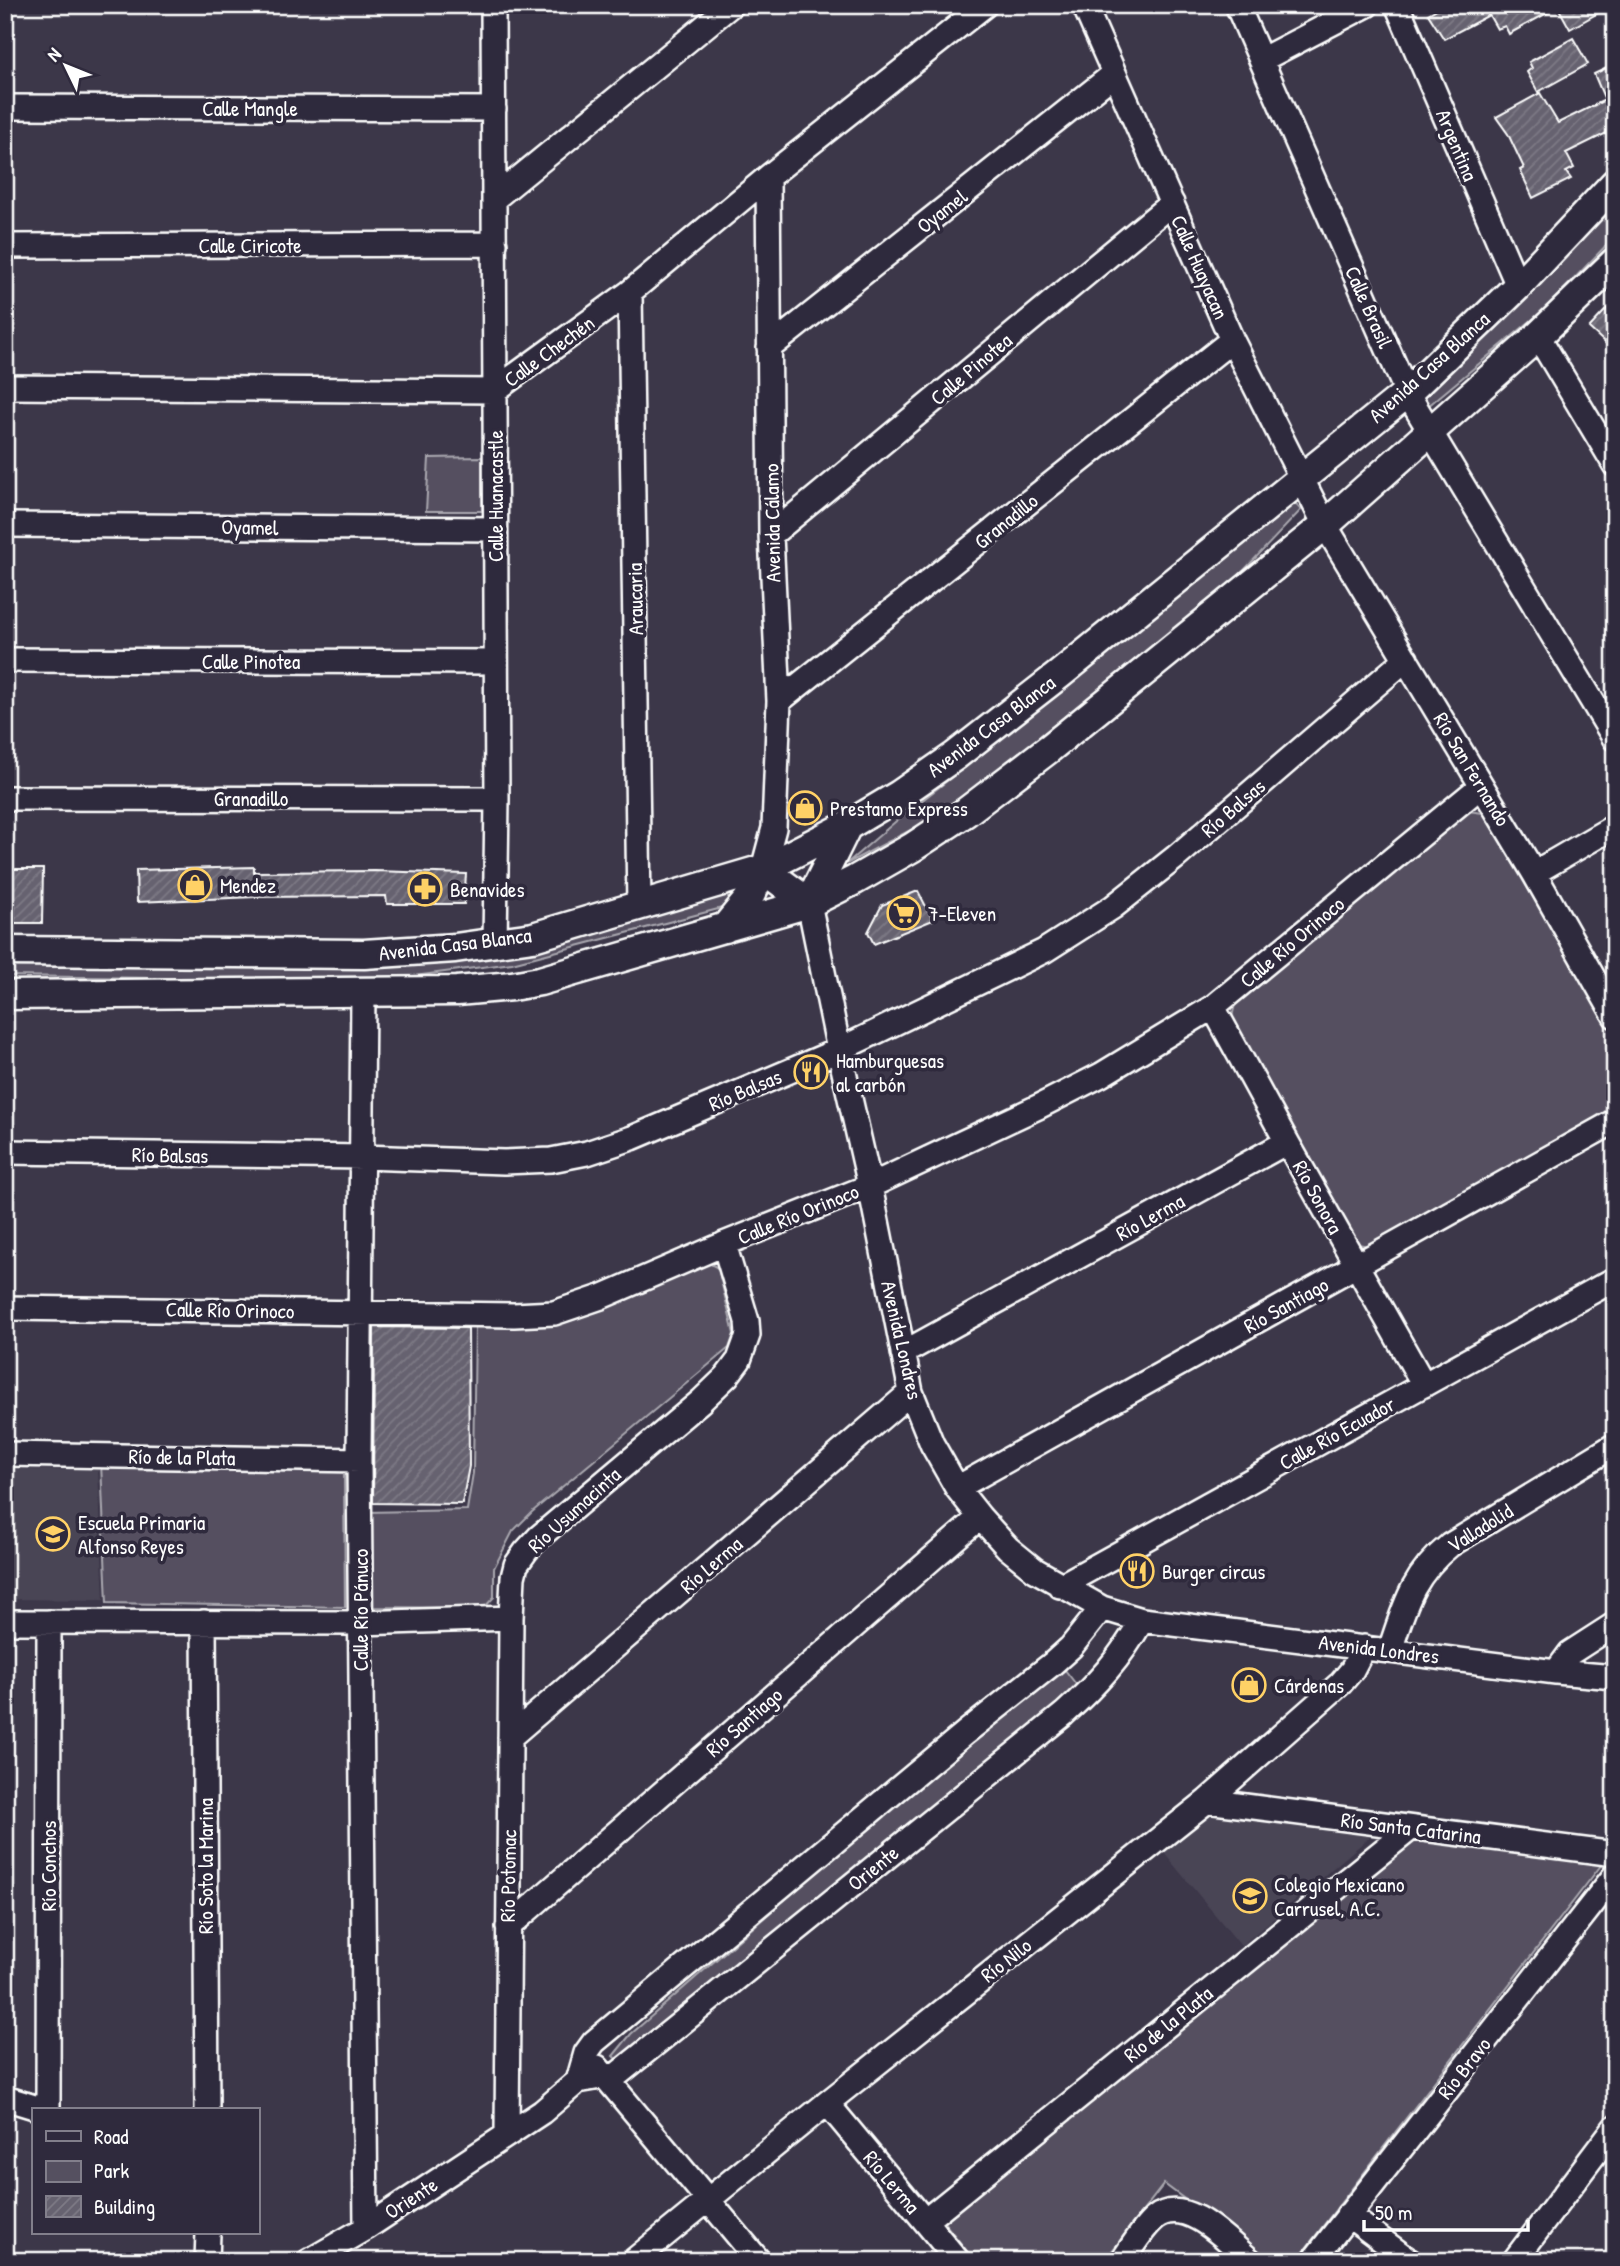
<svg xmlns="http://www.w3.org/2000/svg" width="1620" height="2266" font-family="'Patrick Hand',sans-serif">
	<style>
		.built { fill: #494455 }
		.green { fill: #555060; stroke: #aaa8b0; stroke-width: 2 }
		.building { fill: url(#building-hatch); stroke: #fff; stroke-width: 2 }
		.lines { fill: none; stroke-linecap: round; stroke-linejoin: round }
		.minor-casing { stroke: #fff; stroke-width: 28 }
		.tertiary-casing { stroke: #fff; stroke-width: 33 }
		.minor { stroke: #2f2a3d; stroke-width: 23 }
		.tertiary { stroke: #2f2a3d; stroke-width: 28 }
		.labels { text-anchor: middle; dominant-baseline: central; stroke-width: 7; stroke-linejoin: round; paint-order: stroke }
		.street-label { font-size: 21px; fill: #fff; stroke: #2f2a3d }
		.poi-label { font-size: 21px; fill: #fff; stroke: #2f2a3d; text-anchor: start }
	</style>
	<defs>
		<pattern id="building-hatch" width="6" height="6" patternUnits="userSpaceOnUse" patternTransform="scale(1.75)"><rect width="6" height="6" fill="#666270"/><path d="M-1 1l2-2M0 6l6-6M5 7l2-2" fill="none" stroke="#7d7a85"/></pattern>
	</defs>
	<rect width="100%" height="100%" fill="#3c3749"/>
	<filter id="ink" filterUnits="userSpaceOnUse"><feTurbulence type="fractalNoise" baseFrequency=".0143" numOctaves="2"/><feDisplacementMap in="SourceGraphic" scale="14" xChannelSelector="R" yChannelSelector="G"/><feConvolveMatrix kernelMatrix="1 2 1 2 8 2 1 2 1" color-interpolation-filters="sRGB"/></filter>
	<g filter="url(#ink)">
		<!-- built -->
		<path class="built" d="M5 1469 98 1470 104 1600 5 1599Z
			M1202 1813 1364 1830 1371 1836 1241 1946 1159 1847Z"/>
		<!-- green -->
		<path class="green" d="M1615 193V236L1545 309 1427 407 1417 390 1534 292Z
			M482 457V511H426L429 458Z
			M1292 500 1301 510 1228 587 943 813 846 864 902 816 1061 692Z
			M1468 811 1483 813 1615 1035V1113L1370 1246 1357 1244 1232 1017 1235 1004Z
			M723 893 730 899 722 908 512 963 377 981 5 976V962L390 965Z
			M707 1262 718 1268 734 1334 729 1348 532 1512 513 1531 494 1568V1597L484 1608 363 1607 366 1512 467 1510 473 1473 475 1322Z
			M101 1463 344 1467 345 1607 107 1603Z
			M1065 1670 1082 1692 621 2064 613 2056 631 2034 994 1717Z
			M1413 1838 1602 1864 1296 2261H1268L1164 2184 1104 2261H975L943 2221Z"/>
		<!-- building -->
		<path class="building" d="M1444 5H1612L1570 29 1558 7 1509 34 1505 26 1497 29 1489 15 1444 39 1428 14Z
			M1573 38 1588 64 1538 92 1527 72 1532 68 1529 62Z
			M1615 64V129L1566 153 1574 168 1566 172 1571 179 1533 198 1520 170 1524 168 1508 134 1496 117 1540 93 1558 123 1605 100 1594 74Z
			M1615 300V352L1589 328Z
			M254 867V872L375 871 466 874 464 904H387L386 896 255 897 137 902 136 870Z
			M5 869H43L42 923H5Z
			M918 891 933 920 874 944 868 932 882 905Z
			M374 1327 468 1328 469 1466 462 1504 373 1503Z"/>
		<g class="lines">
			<defs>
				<path id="minor" d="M493 5 497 799 495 944
					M1084 5 1232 340 1325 525 1534 873 1615 1016
					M1237 5 1407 393 1615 739
					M1397 5 1518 286
					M1261 60 1367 5
					M5 107 494 109
					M495 198 731 5
					M5 246 495 244
					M630 292 639 906
					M1538 336 1615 465
					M769 348 1114 74
					M5 387 494 391 630 292 768 177 985 5
					M5 525 495 529
					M771 535 1172 203
					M5 660 496 662
					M779 701 1232 340
					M5 798 497 799
					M763 869 774 828 779 701 771 535 768 177
					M1534 873 1615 826
					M809 903 839 1050 870 1186 911 1392 932 1444 957 1488 980 1517 1008 1548 1035 1570 1102 1608 1142 1620 1556 1672 1615 1677
					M363 993 359 1460 366 2228
					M1213 1007 1287 1142 1424 1385
					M5 1152 363 1157 504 1162 551 1160 587 1153 632 1138 839 1050 1044 951 1113 907 1176 857 1406 659
					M5 1308 514 1315 554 1313 601 1297 724 1244 870 1186 1040 1106 1101 1075 1213 1007 1481 786
					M903 1353 1287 1142
					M5 1454 359 1460
					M957 1488 1615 1121
					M1060 1586 1615 1279
					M5 1622 360 1623 511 1618
					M204 1622 207 2110
					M1390 1650C1405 1605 1412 1576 1450 1545L1615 1445
					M1556 1672 1570 1653 1615 1624
					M510 1737 911 1392
					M1207 1801 1615 1854
					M508 1927 980 1517
					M597 2067 759 2261
					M578 2081 618 2074 1064 1714C1097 1684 1120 1659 1142 1620
					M5 2098 44 2110
					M827 2103 958 2261
					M48 2110 49 1622
					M507 2134 511 1618 513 1577 516 1565 526 1551 539 1537 701 1401 727 1376 739 1360 748 1335 747 1321 724 1244
					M1348 2215 1410 2261
					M925 2221 1411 1828
					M207 2261 208 2233
					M309 2261 366 2228 542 2112 578 2081 586 2053 594 2042 965 1733 1052 1664 1071 1647 1102 1608
					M633 2261 827 2103 1207 1801 1341 1683 1352 1670 1364 1647
					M1122 2261C1132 2247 1142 2229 1155 2218 1186 2194 1228 2242 1251 2261
					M1313 2261 1615 1875
					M1514 2261 1615 2127"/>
				<path id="tertiary" d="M809 903 847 826
					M725 928 748 900 763 869 809 903
					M5 951 364 954 455 948 533 937 763 869 847 826 899 795 955 756 1060 674 1407 393 1518 286 1615 183
					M5 995 457 991 512 986 540 981 809 903 855 880 913 847 966 812 1050 748 1325 525 1538 336 1615 262"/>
			</defs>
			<!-- minor casing -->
			<use href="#minor" class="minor-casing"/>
			<!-- tertiary casing -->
			<use href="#tertiary" class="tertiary-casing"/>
			<!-- minor -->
			<use href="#minor" class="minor"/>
			<!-- tertiary -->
			<use href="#tertiary" class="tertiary"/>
		</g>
	</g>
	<!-- icons -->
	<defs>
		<symbol id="shop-ring" viewBox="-11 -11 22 22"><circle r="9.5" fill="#2f2a3d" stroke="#ffd166" stroke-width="1.5"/><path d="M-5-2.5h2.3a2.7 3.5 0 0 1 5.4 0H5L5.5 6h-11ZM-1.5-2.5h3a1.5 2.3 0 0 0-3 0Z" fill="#ffd166"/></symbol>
		<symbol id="pharmacy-ring" viewBox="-11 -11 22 22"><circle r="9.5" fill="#2f2a3d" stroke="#ffd166" stroke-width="1.5"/><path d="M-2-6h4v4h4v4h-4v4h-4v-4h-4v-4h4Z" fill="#ffd166"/></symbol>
		<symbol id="supermarket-ring" viewBox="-11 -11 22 22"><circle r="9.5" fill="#2f2a3d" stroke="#ffd166" stroke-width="1.5"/><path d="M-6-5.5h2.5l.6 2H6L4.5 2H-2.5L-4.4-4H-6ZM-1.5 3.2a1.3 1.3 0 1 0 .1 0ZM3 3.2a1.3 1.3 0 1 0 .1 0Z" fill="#ffd166"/></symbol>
		<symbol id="restaurant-ring" viewBox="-11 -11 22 22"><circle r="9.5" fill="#2f2a3d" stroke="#ffd166" stroke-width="1.5"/><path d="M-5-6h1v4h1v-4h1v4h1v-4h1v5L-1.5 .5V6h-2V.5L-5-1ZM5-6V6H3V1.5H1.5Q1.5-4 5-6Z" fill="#ffd166"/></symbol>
		<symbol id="school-ring" viewBox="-11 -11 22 22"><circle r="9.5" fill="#2f2a3d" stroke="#ffd166" stroke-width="1.5"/><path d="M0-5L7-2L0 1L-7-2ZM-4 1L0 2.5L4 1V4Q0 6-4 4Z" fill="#ffd166"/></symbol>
	</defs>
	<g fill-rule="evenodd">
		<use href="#shop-ring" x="786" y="789" width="38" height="38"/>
		<use href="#shop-ring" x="176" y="866" width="38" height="38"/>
		<use href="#pharmacy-ring" x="406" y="870" width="38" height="38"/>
		<use href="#supermarket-ring" x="885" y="894" width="38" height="38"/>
		<use href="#restaurant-ring" x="792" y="1053" width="38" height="38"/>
		<use href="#school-ring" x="34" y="1515" width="38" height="38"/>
		<use href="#restaurant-ring" x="1118" y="1552" width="38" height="38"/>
		<use href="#shop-ring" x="1230" y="1666" width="38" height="38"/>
		<use href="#school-ring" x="1231" y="1877" width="38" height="38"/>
	</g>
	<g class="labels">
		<!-- street labels -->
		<g class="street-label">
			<text x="250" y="108">Calle Mangle</text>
			<text transform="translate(1457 145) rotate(67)">Argentina</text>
			<text transform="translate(942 211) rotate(-38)">Oyamel</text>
			<text x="250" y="245">Calle Ciricote</text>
			<text transform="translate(1200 267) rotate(66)">Calle Huayacan</text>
			<text transform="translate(1369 307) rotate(66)">Calle Brasil</text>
			<text transform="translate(549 351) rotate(-36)">Calle Chechén</text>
			<text transform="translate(1429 367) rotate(-42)">Avenida Casa Blanca</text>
			<text transform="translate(971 369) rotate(-40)">Calle Pinotea</text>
			<text transform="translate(495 496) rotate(-90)">Calle Huanacastle</text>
			<text transform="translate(1006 521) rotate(-39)">Granadillo</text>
			<text transform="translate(772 523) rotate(-91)">Avenida Cálamo</text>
			<text transform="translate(250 527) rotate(1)">Oyamel</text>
			<text transform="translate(635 599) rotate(-91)">Araucaria</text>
			<text x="251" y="661">Calle Pinotea</text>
			<text transform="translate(991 726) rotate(-37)">Avenida Casa Blanca</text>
			<text transform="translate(1472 769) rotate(59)">Río San Fernando</text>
			<text x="251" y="798">Granadillo</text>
			<text transform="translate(1233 808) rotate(-41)">Río Balsas</text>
			<text transform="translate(1292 942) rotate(-40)">Calle Río Orinoco</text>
			<text transform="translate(455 944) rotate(-7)">Avenida Casa Blanca</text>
			<text transform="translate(745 1090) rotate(-23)">Río Balsas</text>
			<text transform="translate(170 1155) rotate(1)">Río Balsas</text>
			<text transform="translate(1318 1197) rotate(61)">Río Sonora</text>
			<text transform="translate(798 1214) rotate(-22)">Calle Río Orinoco</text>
			<text transform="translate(1150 1217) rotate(-29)">Río Lerma</text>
			<text transform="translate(1286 1305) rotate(-29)">Río Santiago</text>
			<text transform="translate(230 1310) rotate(1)">Calle Río Orinoco</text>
			<text transform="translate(902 1340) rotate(77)">Avenida Londres</text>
			<text transform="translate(1337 1433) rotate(-29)">Calle Río Ecuador</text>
			<text transform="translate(182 1457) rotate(1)">Río de la Plata</text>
			<text transform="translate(574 1510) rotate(-42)">Río Usumacinta</text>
			<text transform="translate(1480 1528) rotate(-32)">Valladolid</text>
			<text transform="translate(711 1565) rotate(-41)">Río Lerma</text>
			<text transform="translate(360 1610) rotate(-90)">Calle Río Pánuco</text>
			<text transform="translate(1379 1649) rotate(7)">Avenida Londres</text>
			<text transform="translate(744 1722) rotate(-41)">Río Santiago</text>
			<text transform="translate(1411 1828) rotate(7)">Río Santa Catarina</text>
			<text transform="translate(48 1866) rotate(-90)">Río Conchos</text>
			<text transform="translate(205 1866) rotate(-90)">Río Soto la Marina</text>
			<text transform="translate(873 1868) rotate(-39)">Oriente</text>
			<text transform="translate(508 1876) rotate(-89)">Río Potomac</text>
			<text transform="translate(1006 1960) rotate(-38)">Río Nilo</text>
			<text transform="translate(1168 2024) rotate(-39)">Río de la Plata</text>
			<text transform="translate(1464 2068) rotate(-52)">Río Bravo</text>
			<text transform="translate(892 2182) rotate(50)">Río Lerma</text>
			<text transform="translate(411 2198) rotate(-33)">Oriente</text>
		</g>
		<!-- poi labels -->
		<g class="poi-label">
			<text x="830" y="808">Prestamo Express</text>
			<text x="220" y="885">Mendez</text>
			<text x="450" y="889">Benavides</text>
			<text x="928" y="913">7-Eleven</text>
			<text x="836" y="1060">Hamburguesas<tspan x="836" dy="24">al carbón</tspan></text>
			<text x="78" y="1522">Escuela Primaria<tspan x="78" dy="24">Alfonso Reyes</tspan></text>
			<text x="1162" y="1571">Burger circus</text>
			<text x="1274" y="1685">Cárdenas</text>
			<text x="1274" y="1884">Colegio Mexicano<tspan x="1274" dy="24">Carrusel, A.C.</tspan></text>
		</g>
	</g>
	<!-- margin -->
	<rect width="1620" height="2266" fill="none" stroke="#2f2a3d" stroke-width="28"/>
	<rect x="14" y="14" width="1592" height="2238" fill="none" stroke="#fff" stroke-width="2.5" filter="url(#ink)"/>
	<!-- legend -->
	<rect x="32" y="2108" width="228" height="126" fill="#2f2a3d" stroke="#827f8b" stroke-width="2"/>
	<rect x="46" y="2131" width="35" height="10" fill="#2f2a3d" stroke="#827f8b" stroke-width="2"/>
	<text x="94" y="2144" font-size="21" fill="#ffffff">Road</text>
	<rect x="46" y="2161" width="35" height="21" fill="#555060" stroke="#827f8b" stroke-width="2"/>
	<text x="94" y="2178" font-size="21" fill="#ffffff">Park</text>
	<rect x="46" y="2196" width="35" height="21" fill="url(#building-hatch)" stroke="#827f8b" stroke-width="2"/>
	<text x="94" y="2214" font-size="21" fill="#ffffff">Building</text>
	<!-- north arrow -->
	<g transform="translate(66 66) rotate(313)" stroke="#2f2a3d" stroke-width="5" paint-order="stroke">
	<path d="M0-5L12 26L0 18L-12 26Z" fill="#ffffff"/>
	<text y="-10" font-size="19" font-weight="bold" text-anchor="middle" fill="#ffffff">N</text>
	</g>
	<!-- scale -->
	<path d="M1364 2220v10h164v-10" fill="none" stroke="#ffffff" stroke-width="3.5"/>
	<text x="1375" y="2220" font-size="21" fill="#ffffff" stroke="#2f2a3d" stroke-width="5" paint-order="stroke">50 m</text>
</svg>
